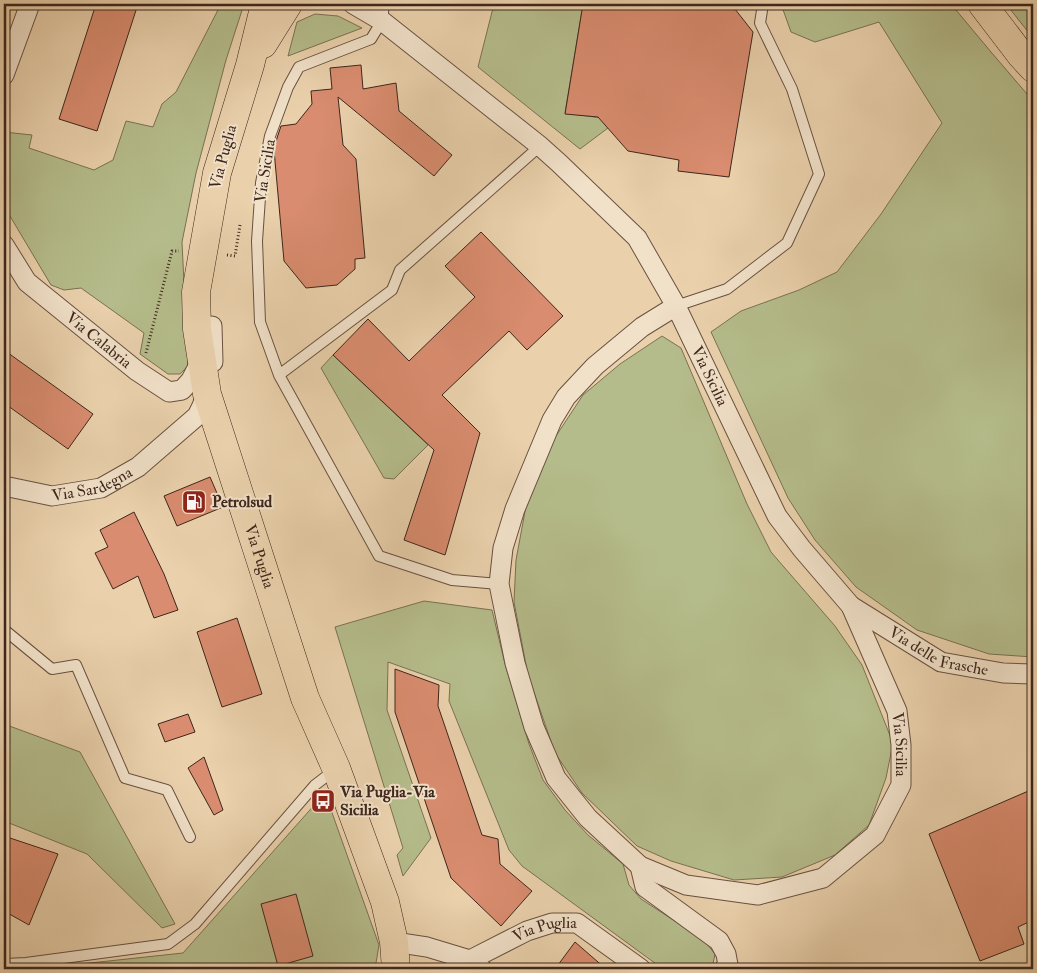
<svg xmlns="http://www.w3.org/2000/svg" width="1037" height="973" font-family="'IM FELL Double Pica',serif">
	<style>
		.green { fill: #b5bc8b; stroke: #7a7154 }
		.building { fill: #d98c6f; stroke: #3e261c }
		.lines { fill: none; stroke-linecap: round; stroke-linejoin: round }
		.lane-casing { stroke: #695140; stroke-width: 12 }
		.street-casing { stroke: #695140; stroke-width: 21 }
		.primary-casing { stroke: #3e261c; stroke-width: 29 }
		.path { stroke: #3e261c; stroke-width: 3; stroke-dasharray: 1 2.5; stroke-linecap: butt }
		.lane { stroke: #f1e1c9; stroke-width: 10 }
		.street { stroke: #f1e1c9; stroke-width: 19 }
		.primary { stroke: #ead1ac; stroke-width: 28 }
		.labels { text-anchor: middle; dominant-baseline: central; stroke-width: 4; stroke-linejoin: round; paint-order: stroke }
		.street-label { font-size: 16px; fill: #3e261c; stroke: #f1e1c9 }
		.poi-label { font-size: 16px; font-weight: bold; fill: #3e261c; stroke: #f1e1c9; text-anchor: start }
	</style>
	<rect width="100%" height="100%" fill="#ead1ac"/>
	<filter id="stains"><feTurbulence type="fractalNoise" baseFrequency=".004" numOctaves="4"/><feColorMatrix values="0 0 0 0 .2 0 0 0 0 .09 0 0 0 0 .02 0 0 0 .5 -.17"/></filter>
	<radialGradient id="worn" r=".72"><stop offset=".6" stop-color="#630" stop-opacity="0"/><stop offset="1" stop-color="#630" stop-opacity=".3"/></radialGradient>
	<!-- green -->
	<path class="green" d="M221 4H244L226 60 196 173 182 242 188 366 180 374H168L140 354 144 333 81 288 64 290 51 285 4 206V132L32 135 29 148 94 170 113 160 126 121 153 127 162 104 176 92Z
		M494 4H583L565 113 610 119 608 128 580 149 478 67Z
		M781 4H951L991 52 1033 101V657L989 654 917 630 856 587 815 540 788 498 711 332 741 311 799 290 837 272 881 214 942 123 879 22 815 42 791 32Z
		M1006 4H1033V38Z
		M315 14 338 16 362 28 288 56 297 22Z
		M662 336 681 348 747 504 771 552 835 626 862 665 893 743 886 778 869 825 835 855 782 877 734 880 671 861 637 846 582 793 555 753 528 675 514 602 516 560 526 506 554 439 583 395 620 364Z
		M333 355 428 445 394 479 384 478 321 368Z
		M424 601 492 610 505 664 529 744 543 780 565 810 588 835 623 864 629 885 641 899 704 940 715 954 712 969H663L522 866 509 850 449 701 450 684 388 662 387 710 431 838 403 876 397 855 403 848 335 627Z
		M4 724 80 752 175 924 162 928 87 854 4 821Z
		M325 793 379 945 375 969H34L183 953Z"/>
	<!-- building -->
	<path class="building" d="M96 4H138L97 131 59 119Z
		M583 4H731L753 32 729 177 678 171 679 160 628 151 598 117 565 114Z
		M361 65 363 89 396 83 399 111 452 155 434 176 338 97 343 145 356 159 365 258 355 259V269L337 285 306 288 284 261 274 150 277 138 281 126 296 124 312 104 311 91 332 89 330 68Z
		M481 232 563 316 527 350 509 331 442 395 480 433 445 555 404 540 434 450 333 355 368 319 409 361 475 297 445 266Z
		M4 350 93 414 68 449 4 403Z
		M210 477 223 507 177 526 164 496Z
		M134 512 164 574 178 610 154 618 138 576 113 589 95 553 108 547 100 530Z
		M237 618 262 694 222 707 197 632Z
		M395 669 439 685 438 706 482 835 498 839 500 864 532 891 501 926 451 878 395 712Z
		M188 714 195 732 165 742 158 724Z
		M204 757 223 810 214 815 188 768Z
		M1033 789V920L1018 927 1024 944 980 961 929 834Z
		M4 836 58 854 29 925 4 911Z
		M296 894 313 956 278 966 261 904Z
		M575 942 606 969H555Z"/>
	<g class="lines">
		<defs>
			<path id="lane" d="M384 4 382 21 371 39 299 67 288 87 270 136 261 183 257 241 260 322 279 375 379 556 452 580 499 584
				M676 306 727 289 787 243 819 174 792 89 760 23 763 4
				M279 375 392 290 400 270 540 146
				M4 632H7L52 669 76 665 125 778 167 790 190 837
				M4 964 26 963 168 944 195 924 315 785 336 769"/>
			<g id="street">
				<path id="s1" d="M353 4 382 21 540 146 559 163 637 238 676 306 777 516 802 549 851 606 897 711 901 745V785L875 835 823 878 758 895 686 885 640 866 588 818 556 778 534 727 515 663 499 584 503 548 515 509 552 420 566 397 595 366 642 327 676 306"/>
				<path d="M4 75 30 4"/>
				<path id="s2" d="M4 245 27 282 137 371 169 392 182 390 191 380 201 361"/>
				<path d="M212 326 213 362"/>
				<path id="s3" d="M4 486 52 496 101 488 138 467 197 416 202 406 208 389"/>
				<path id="s4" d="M851 606 941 662 1003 673 1033 674"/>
				<path d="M640 866 645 887 719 941 726 954 728 965 724 969"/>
				<path d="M394 942 427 947 470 960 482 969"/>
				<path id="s5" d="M470 960 527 931 552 923H577L641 969"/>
			</g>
			<g id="primary">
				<path id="s6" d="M265 4 250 65 217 173 196 292 197 329 207 394 305 698 336 768 385 902 394 942 396 969"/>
				<path d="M982 4 1021 55 1033 68"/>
				<path d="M263 44 288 4"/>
			</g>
		</defs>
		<!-- lane casing -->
		<use href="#lane" class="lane-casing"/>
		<!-- street casing -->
		<use href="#street" class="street-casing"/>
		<!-- primary casing -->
		<use href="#primary" class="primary-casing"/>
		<!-- path -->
		<path class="path" d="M227 255 235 256 240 225
			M146 353 172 251H179"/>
		<!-- lane -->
		<use href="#lane" class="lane"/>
		<!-- street -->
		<use href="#street" class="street"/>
		<!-- primary -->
		<use href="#primary" class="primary"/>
	</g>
	<!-- icons -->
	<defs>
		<symbol id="fuel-square" viewBox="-11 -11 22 22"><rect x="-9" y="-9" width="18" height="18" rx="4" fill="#8f2418" stroke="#f1e1c9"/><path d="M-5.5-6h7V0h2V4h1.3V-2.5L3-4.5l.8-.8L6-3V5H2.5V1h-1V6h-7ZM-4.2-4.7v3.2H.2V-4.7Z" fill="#fff"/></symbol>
		<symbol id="bus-square" viewBox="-11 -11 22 22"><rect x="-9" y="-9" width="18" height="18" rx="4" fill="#8f2418" stroke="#f1e1c9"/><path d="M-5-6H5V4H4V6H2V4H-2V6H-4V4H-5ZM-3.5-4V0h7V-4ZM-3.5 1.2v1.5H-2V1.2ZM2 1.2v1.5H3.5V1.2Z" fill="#fff"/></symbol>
	</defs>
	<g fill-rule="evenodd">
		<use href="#fuel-square" x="180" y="488" width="28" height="28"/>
		<use href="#bus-square" x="309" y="787" width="28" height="28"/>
	</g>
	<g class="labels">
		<!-- street labels -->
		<g class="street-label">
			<text transform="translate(223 157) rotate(-75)">Via Puglia</text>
			<text transform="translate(265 171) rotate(-81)">Via Sicilia</text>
			<text stroke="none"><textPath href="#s2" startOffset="136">Via Calabria</textPath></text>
			<text stroke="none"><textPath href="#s1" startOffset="525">Via Sicilia</textPath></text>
			<text stroke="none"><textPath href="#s3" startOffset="91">Via Sardegna</textPath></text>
			<text stroke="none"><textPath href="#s6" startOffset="570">Via Puglia</textPath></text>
			<text stroke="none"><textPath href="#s4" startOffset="100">Via delle Frasche</textPath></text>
			<text stroke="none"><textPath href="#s1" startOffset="945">Via Sicilia</textPath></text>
			<text stroke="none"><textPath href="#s5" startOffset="82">Via Puglia</textPath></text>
		</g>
		<!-- poi labels -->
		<g class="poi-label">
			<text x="212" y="502">Petrolsud</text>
			<text x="340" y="792">Via Puglia-Via<tspan x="340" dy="18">Sicilia</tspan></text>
		</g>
	</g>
	<!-- margin -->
	<rect width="1037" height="973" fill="none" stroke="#ead1ac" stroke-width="20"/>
	<rect x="5" y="5" width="1027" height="963" fill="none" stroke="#3e261c" stroke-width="2.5"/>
	<rect x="10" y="10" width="1017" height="953" fill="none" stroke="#3e261c"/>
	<rect width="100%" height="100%" filter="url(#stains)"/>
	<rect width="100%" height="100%" fill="url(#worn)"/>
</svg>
